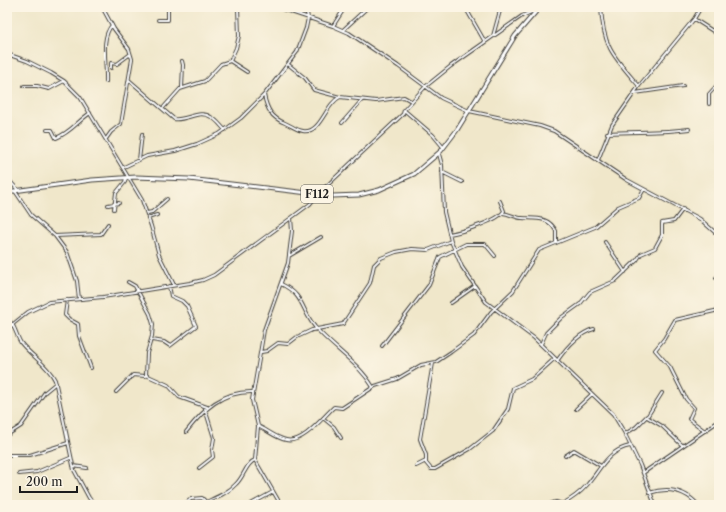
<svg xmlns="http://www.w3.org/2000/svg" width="726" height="512" font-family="'Libre Caslon Text',serif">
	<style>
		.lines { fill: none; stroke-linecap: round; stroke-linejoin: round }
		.minor-casing { stroke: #3c3a36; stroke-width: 4 }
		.major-casing { stroke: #3c3a36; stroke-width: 5 }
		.minor { stroke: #fff; stroke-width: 2 }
		.major { stroke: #fff; stroke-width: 3 }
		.labels { text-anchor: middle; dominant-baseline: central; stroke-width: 3.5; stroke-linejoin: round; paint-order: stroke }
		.shield { fill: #fcf5e5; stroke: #5f5d58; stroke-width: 1 }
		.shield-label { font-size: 11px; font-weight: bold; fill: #1c1c1c }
	</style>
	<rect width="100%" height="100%" fill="#fcf5e5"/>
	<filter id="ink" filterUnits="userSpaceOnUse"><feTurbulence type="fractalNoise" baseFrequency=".025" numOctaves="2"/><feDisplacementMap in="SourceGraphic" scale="8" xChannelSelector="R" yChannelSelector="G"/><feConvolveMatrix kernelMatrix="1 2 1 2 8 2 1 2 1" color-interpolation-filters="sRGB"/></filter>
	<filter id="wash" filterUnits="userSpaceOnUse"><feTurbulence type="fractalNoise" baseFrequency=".012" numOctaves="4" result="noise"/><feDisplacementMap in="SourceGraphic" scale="16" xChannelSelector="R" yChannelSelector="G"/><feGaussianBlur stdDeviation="0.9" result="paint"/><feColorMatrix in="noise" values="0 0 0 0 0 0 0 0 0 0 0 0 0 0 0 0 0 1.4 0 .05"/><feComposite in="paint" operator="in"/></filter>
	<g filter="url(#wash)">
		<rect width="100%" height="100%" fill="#f0e7ca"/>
	</g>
	<g filter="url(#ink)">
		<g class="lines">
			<defs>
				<path id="minor" d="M102 7 114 29 129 49 132 59 121 124 111 132 106 139
					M276 7 333 26 349 33 398 66 441 98 469 111 540 126 554 131 627 180 700 219 719 236
					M465 7 485 42
					M601 7C603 48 614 57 639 86
					M694 19 719 35
					M158 20H168V7
					M333 26 342 12
					M343 30 368 7
					M493 36 501 7
					M7 54 27 61 51 73 64 81 80 97 142 200 151 226 159 255 174 285
					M182 61 183 65 182 88
					M230 61 247 72
					M289 65 305 78 314 90 340 97
					M111 68V63L117 64 129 55 131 56
					M129 80 174 119C186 121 200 109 211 117 216 119 221 126 225 130
					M106 82C107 65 100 38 112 25
					M24 86H37L49 89 64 81
					M635 93 683 86
					M264 95C267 110 272 118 285 123 292 126 296 130 303 131 321 134 325 104 340 97L376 101 404 97 411 101
					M709 104V94L719 83
					M163 108 180 89 205 81 221 64 230 61 236 48 239 36 238 7
					M404 110 433 135 443 147
					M342 123 362 100
					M47 130H52L56 138C70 133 77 122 90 113
					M607 133C634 131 661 133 689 129
					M439 154 442 165 444 212 451 241 462 267 486 302 534 338 613 414 624 432 640 465 655 505
					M139 160 142 134
					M598 160 612 125 639 86 694 19 701 7
					M124 167 147 156 175 151 197 144 219 134 241 118 264 95 297 52 306 28 308 18 306 7
					M442 172 462 182
					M7 178 18 190
					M15 191 31 215 55 236 67 252 77 281 79 299
					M108 205 119 203
					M114 209 116 193 125 182 126 178
					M147 213 152 212 167 199
					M503 213C510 214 516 218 522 218 536 219 548 216 556 231V242
					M148 218 157 215
					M449 234C461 232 498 221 504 211L500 201
					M55 236 101 234 108 224
					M605 242 625 272
					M289 256 321 237
					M716 278 719 275
					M128 282 135 286 150 314 153 324 152 336 147 353 146 375 168 385 179 397 207 407
					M281 284C304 295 301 309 315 327 333 348 358 362 373 387
					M67 300 65 315 69 319 78 324 79 336 91 368
					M451 303 475 286
					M7 320C15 323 16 336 21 343 32 357 47 364 55 380L74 470 89 498 95 505
					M7 329 28 312 49 302 103 297 190 283 203 280 214 275 310 204 318 194 403 114 404 110 425 87 451 66 522 16 536 10
					M152 340 164 342 170 346 196 326 187 306 182 301 171 296 169 286
					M541 344 546 333 562 317 580 304 590 292 615 281 637 260 641 254 655 248 662 235V223L674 221 683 209
					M382 346 429 285 440 257 466 244H485L495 256
					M261 352 267 351 278 343 288 344 297 337 312 330 343 324 370 283 374 265 381 258 396 252 412 249 428 250 451 241
					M557 361C566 348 579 333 594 329
					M433 363 420 439 426 455V463L431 469H435L470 449 493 431 508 409 513 388 532 379 554 359
					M116 392 133 375 145 376 146 375
					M662 393 647 417 662 426 682 445
					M576 409 592 394
					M323 418 334 427 341 438
					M258 426C267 430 276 438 286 440 303 444 323 417 334 407L342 408 375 386 397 379 421 365 436 362 451 352 474 335 491 312 513 291 539 250 595 227 618 207 639 198 644 189
					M705 431 689 419 694 408 686 399 670 367 655 350 664 339 675 320 719 310
					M186 432C204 409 222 391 253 392
					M625 434 636 427 647 416
					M7 435 21 426 45 392 56 383
					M7 455H30L68 443
					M565 456 574 450 601 466
					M73 466 87 468
					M416 466 426 461
					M199 468 213 457 212 450 214 438 205 409
					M643 473 719 421
					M19 474 37 472 70 458
					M649 493C668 487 685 490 698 505
					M187 502 191 499 202 498 206 502C217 497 228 493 236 484 244 477 246 463 255 460
					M251 504 273 492
					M281 505 255 460 258 426 252 400 264 330 288 263 292 231 291 218
					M547 505 556 502 562 504C572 499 580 493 587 485 600 470 608 450 630 446
					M718 505H719"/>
				<path id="major" d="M7 192 92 180 136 177 189 179 333 196 359 195 379 190 414 174 441 151 457 130 515 36 540 7"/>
			</defs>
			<!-- minor casing -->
			<use href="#minor" class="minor-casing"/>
			<!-- major casing -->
			<use href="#major" class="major-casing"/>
			<!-- minor -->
			<use href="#minor" class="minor"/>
			<!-- major -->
			<use href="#major" class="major"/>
		</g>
	</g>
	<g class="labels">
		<!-- shield labels -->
		<rect class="shield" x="301" y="185" width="32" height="18" rx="3"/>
		<g class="shield-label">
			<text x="317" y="194">F112</text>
		</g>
	</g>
	<!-- margin -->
	<rect width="726" height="512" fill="none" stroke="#fcf5e5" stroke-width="24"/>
	<!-- scale -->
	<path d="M20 486v6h57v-6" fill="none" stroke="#1c1c1c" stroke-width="2"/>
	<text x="26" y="486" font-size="12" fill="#1c1c1c" stroke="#fcf5e5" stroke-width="3" paint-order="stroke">200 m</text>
</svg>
